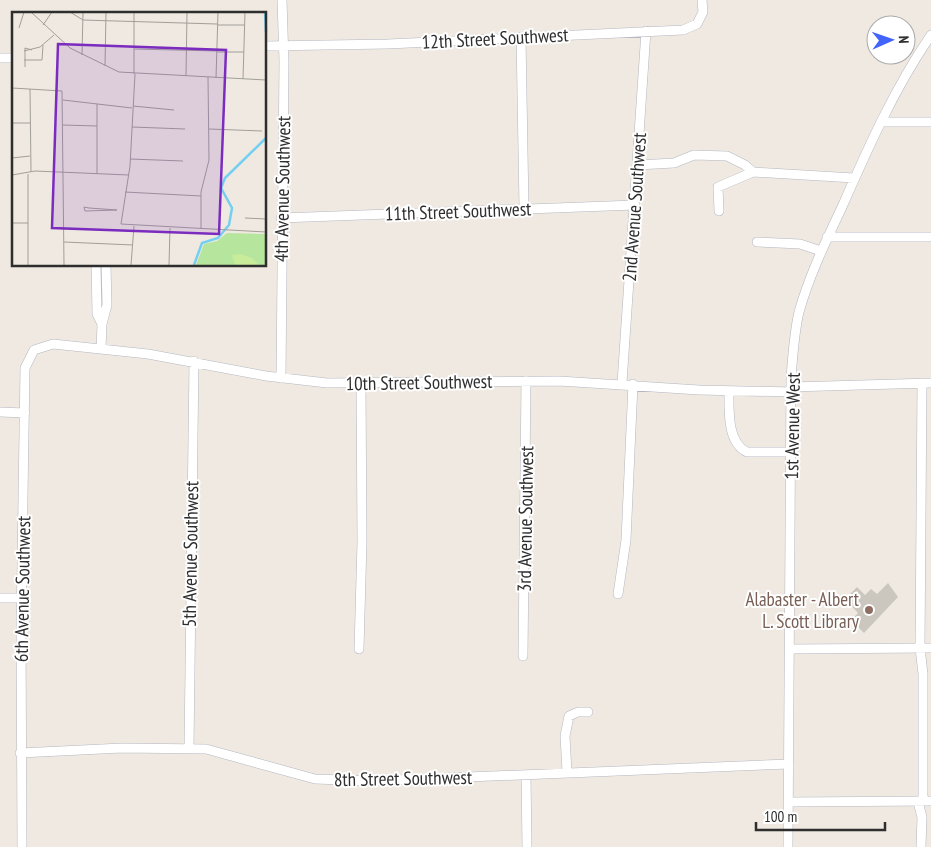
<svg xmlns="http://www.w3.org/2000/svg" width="931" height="847" font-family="'PT Sans Narrow',sans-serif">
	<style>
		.building { fill: #cbc7bf }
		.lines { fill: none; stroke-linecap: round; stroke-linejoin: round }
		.minor-casing { stroke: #b4b7c1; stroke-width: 10 }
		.minor { stroke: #fff; stroke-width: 9 }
		.education-dot { fill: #8d6e63; stroke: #fff; stroke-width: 2 }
		.labels { text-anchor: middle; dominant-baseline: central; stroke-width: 4; stroke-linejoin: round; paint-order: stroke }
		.street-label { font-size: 19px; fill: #2e2e2e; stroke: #fff }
		.education-label { font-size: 19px; fill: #785e54; stroke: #fff; text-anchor: end }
		.inset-river { fill: none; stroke: #75cff0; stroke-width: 2.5 }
		.inset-road { fill: none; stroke: #a29e99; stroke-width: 1 }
		.view { fill: #7b2cbf; fill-opacity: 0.15; stroke: #7b2cbf; stroke-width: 2.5 }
		.inset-edge { fill: none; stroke: #2e2e2e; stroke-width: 2.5 }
	</style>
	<rect width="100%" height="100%" fill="#efe9e1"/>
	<!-- building -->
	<path class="building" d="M888 583 898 597 864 633 851 620 858 613 845 599 857 587 865 595 871 589 877 594Z"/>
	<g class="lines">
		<defs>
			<path id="minor" d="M521 37 524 208
				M265 46 388 44 683 30 697 24 703 12 702 0
				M0 58H14
				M881 122H931
				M638 165 674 163 694 155 727 156 745 165 753 172 854 178
				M719 211 718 187 753 172
				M281 218 635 205
				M827 237H931
				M757 242 800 244 821 251
				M96 265 97 314 102 324 107 305 106 265
				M101 349 102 324
				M281 378 284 61 282 0
				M622 383 646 31
				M922 383 920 648 923 674V801
				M791 387 931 383
				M729 391C729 410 727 443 747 452H792
				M0 412 25 413
				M618 594 626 540 633 384
				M0 598H22
				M359 649 362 542 361 384
				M790 649 931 648
				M523 656 526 381
				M189 747 194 361
				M20 753 122 748 206 749 315 779 371 781 789 764
				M567 772 565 736 569 716 578 712H588
				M526 775 527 847
				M788 802 931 801
				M918 802 922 817 921 847
				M22 847 21 629 25 368 34 350 53 344 148 354 266 376 327 383 559 381 699 390 792 392
				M788 847 791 377C793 355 794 333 799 312 809 276 826 241 842 207 868 148 894 89 931 35"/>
		</defs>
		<!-- minor casing -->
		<use href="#minor" class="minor-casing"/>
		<!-- minor -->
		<use href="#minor" class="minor"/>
	</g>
	<!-- markers -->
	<circle class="education-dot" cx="869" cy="610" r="5"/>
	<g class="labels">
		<!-- street labels -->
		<g class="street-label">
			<text transform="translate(495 38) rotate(-3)">12th Street Southwest</text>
			<text transform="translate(282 189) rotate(-89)">4th Avenue Southwest</text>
			<text transform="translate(634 207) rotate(-86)">2nd Avenue Southwest</text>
			<text transform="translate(458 211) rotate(-2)">11th Street Southwest</text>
			<text transform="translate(419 382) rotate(-1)">10th Street Southwest</text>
			<text transform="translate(792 426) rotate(-89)">1st Avenue West</text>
			<text transform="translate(525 519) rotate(-89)">3rd Avenue Southwest</text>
			<text transform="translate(190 554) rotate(-89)">5th Avenue Southwest</text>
			<text transform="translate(22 589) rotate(-89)">6th Avenue Southwest</text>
			<text transform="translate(403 778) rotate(-1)">8th Street Southwest</text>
		</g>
		<!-- education labels -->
		<g class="education-label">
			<text x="859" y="599">Alabaster - Albert<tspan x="859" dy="22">L. Scott Library</tspan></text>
		</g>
	</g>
	<!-- overview -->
	<g transform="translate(12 12)">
		<rect width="254" height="254" fill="#efe9e1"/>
		<path d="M215 221 254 222V253H184L192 232 205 229Z" fill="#b6e59e"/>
		<path d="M228 242 240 246 247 253H223L220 243Z" fill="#c9ec9a"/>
		<path class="inset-river" d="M253 0 254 20M182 253 190 231 206 226 217 213 220 196 209 176 213 166 254 126"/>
		<path class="inset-road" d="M19 0 58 36 107 60 254 68M58 0 71 8 205 12M31 13 40 0M205 13H233M7 16 12 0M122 37 205 39M12 39 28 35 42 23M205 40H232M70 43 71 0M12 48H30L31 33M93 54 94 0M13 55V36L20 38M122 62V0M123 62 118 154 109 212 254 220M174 64 175 0M204 66 206 0M231 67 233 0M0 76 50 79 52 253M18 77 19 160M51 88 120 96M85 92V162M121 94 162 98M0 111H18M51 113 85 114M120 115 173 117M197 117 250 119M0 146 18 144M118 147 171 149M16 162V253M0 163 23 159 117 163M113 180 189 184M72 195 77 196 105 198 73 199ZM233 206 254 207M0 211H16M189 217V180L197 148 196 65M52 230 121 233M119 253 122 214M157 253 158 216"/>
		<path class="view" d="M46 32 214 38 207 222 40 216Z"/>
		<rect width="254" height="254" class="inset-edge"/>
	</g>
	<!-- north arrow -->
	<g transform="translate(891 40) rotate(88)"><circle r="24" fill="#ffffff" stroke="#ababab"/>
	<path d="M0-4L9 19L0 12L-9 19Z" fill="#4264fb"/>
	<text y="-8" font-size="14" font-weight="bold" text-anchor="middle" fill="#2e2e2e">N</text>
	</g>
	<!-- scale -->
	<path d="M756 822v8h129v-8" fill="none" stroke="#2e2e2e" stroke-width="2.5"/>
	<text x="764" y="822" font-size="15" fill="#2e2e2e" stroke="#ffffff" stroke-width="4" paint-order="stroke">100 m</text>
</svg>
